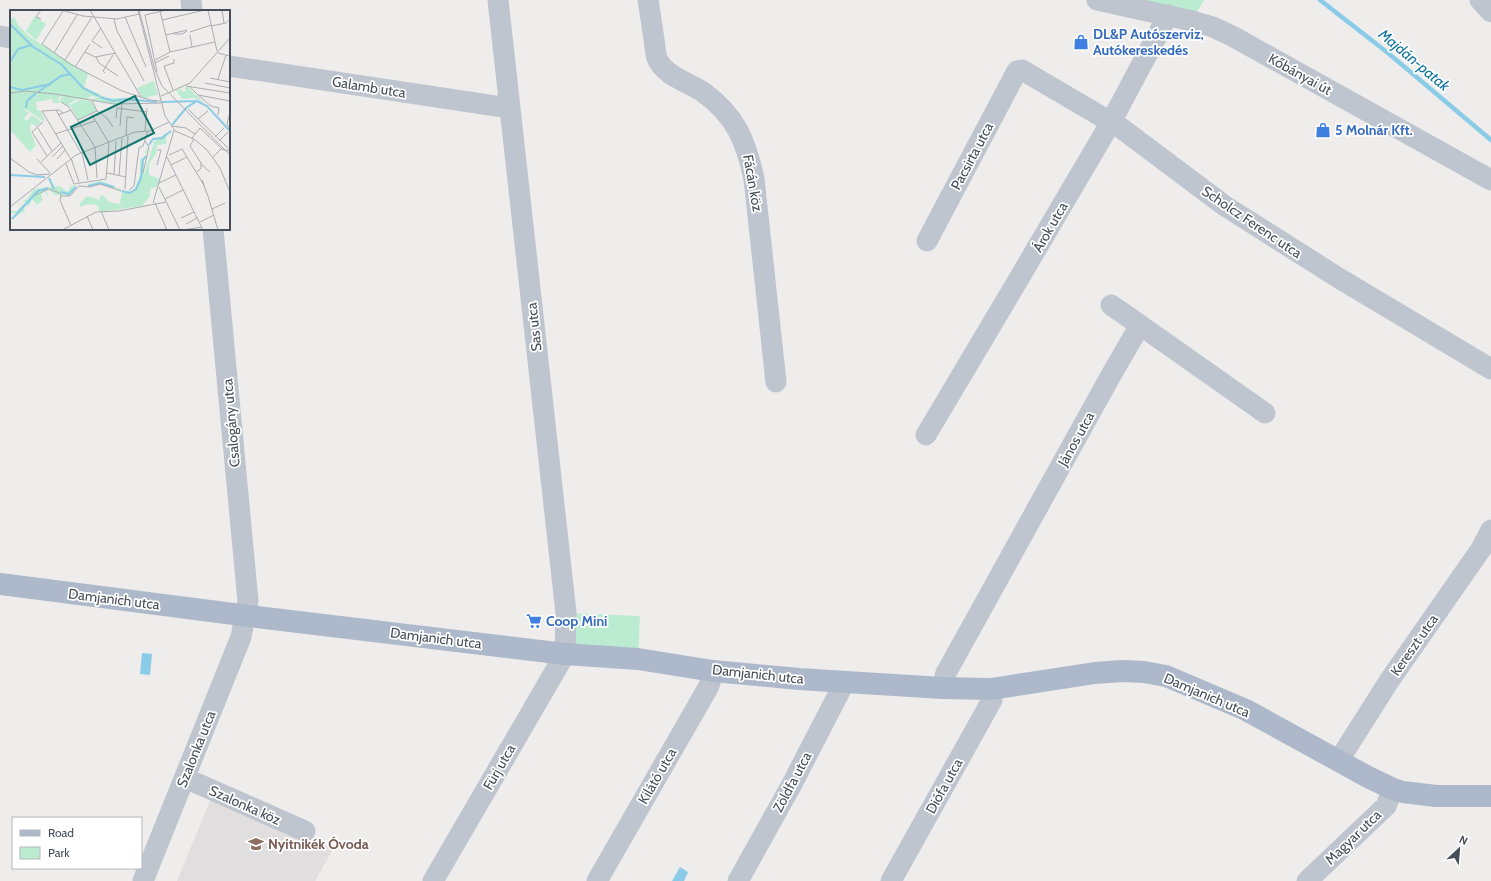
<svg xmlns="http://www.w3.org/2000/svg" width="1491" height="881" font-family="Cabin,sans-serif">
	<style>
		.education { fill: #e0dede }
		.green { fill: #bbecd2 }
		.water { fill: #8acce7 }
		.lines { fill: none; stroke-linecap: round; stroke-linejoin: round }
		.stream { stroke: #8acce7; stroke-width: 4.5 }
		.minor { stroke: #bec5ce; stroke-width: 21 }
		.major { stroke: #adb9ca; stroke-width: 22 }
		.labels { text-anchor: middle; dominant-baseline: central; stroke-width: 3.5; stroke-linejoin: round; paint-order: stroke }
		.shop-label { font-size: 14px; font-weight: bold; fill: #366cbe; stroke: #fff; text-anchor: start }
		.street-label { font-size: 14px; fill: #464e59; stroke: #fff }
		.education-label { font-size: 14px; font-weight: bold; fill: #785e54; stroke: #fff; text-anchor: start }
		.water-label { font-size: 15px; font-style: italic; fill: #12769f; stroke: #fff }
		.inset-river { fill: none; stroke: #8acce7; stroke-width: 2 }
		.inset-road { fill: none; stroke: #abadb1; stroke-width: 1 }
		.view { fill: #0f766e; fill-opacity: 0.15; stroke: #0f766e; stroke-width: 2 }
		.inset-edge { fill: none; stroke: #464e59; stroke-width: 2 }
	</style>
	<rect width="100%" height="100%" fill="#efecec"/>
	<!-- education -->
	<path class="education" d="M211 798 333 849 315 881H177Z"/>
	<!-- green -->
	<path class="green" d="M1097 0H1204L1192 21Z
		M566 613 640 616 638 659 565 654Z"/>
	<!-- water -->
	<path class="water" d="M142 653 152 654 150 675 140 674Z
		M680 867 688 872 684 881H672Z"/>
	<g class="lines">
		<!-- stream -->
		<path class="stream" d="M1320 0 1388 53 1491 140"/>
		<!-- minor -->
		<path class="minor" d="M191 0 192 11
			M648 0C650 13 652 26 654 39 655 45 655 52 657 58 664 76 688 82 703 92 736 116 746 141 754 179L776 382
			M1097 0 1192 21 1213 27 1234 37 1491 180
			M1480 0 1491 12
			M0 36 11 38
			M229 66 510 108
			M927 241 1017 71 1022 70 1121 128 1225 206 1337 277 1491 369
			M1111 305 1140 325
			M926 435 1024 270 1111 122 1168 15
			M942 688 946 673 1110 377 1140 325 1265 413
			M1339 760 1389 681 1481 549 1491 530
			M185 778 305 831
			M143 881 241 637 248 601 213 229
			M433 881 565 654 566 613 498 0
			M597 881 709 686 713 671
			M738 881 792 784 840 691 842 682
			M891 881 992 700 991 689
			M1307 881 1386 806 1393 789"/>
		<!-- major -->
		<path class="major" d="M0 584 265 618 565 654 638 659 713 671 799 679 942 688 991 689 1095 673 1123 671 1144 672 1166 676 1246 710 1368 777 1393 789 1403 792 1436 796H1491"/>
	</g>
	<!-- icons -->
	<defs>
		<symbol id="shop-bare" viewBox="-9 -9 18 18"><path d="M-5-2.5h2.3a2.7 3.5 0 0 1 5.4 0H5L5.5 6h-11ZM-1.5-2.5h3a1.5 2.3 0 0 0-3 0Z" fill="#3f7fe0" stroke="#fff" stroke-width="2.5" paint-order="stroke"/></symbol>
		<symbol id="supermarket-bare" viewBox="-9 -9 18 18"><path d="M-6-5.5h2.5l.6 2H6L4.5 2H-2.5L-4.4-4H-6ZM-1.5 3.2a1.3 1.3 0 1 0 .1 0ZM3 3.2a1.3 1.3 0 1 0 .1 0Z" fill="#3f7fe0" stroke="#fff" stroke-width="2.5" paint-order="stroke"/></symbol>
		<symbol id="school-bare" viewBox="-9 -9 18 18"><path d="M0-5L7-2L0 1L-7-2ZM-4 1L0 2.5L4 1V4Q0 6-4 4Z" fill="#8d6e63" stroke="#fff" stroke-width="2.5" paint-order="stroke"/></symbol>
	</defs>
	<g fill-rule="evenodd">
		<use href="#shop-bare" x="1070" y="31" width="22" height="22"/>
		<use href="#shop-bare" x="1312" y="119" width="22" height="22"/>
		<use href="#supermarket-bare" x="523" y="610" width="22" height="22"/>
		<use href="#school-bare" x="245" y="833" width="22" height="22"/>
	</g>
	<g class="labels">
		<!-- shop labels -->
		<g class="shop-label">
			<text x="1093" y="34">DL&amp;P Autószerviz,<tspan x="1093" dy="16">Autókereskedés</tspan></text>
			<text x="1335" y="130">5 Molnár Kft.</text>
			<text x="546" y="621">Coop Mini</text>
		</g>
		<!-- street labels -->
		<g class="street-label">
			<text transform="translate(1300 74) rotate(29)">Kőbányai út</text>
			<text transform="translate(369 87) rotate(9)">Galamb utca</text>
			<text transform="translate(972 156) rotate(-62)">Pacsirta utca</text>
			<text transform="translate(753 183) rotate(80)">Fácán köz</text>
			<text transform="translate(1252 222) rotate(34)">Scholcz Ferenc utca</text>
			<text transform="translate(1050 227) rotate(-60)">Árok utca</text>
			<text transform="translate(534 327) rotate(-96)">Sas utca</text>
			<text transform="translate(231 423) rotate(-95)">Csalogány utca</text>
			<text transform="translate(1076 439) rotate(-61)">János utca</text>
			<text transform="translate(114 599) rotate(7)">Damjanich utca</text>
			<text transform="translate(436 638) rotate(7)">Damjanich utca</text>
			<text transform="translate(1414 645) rotate(-55)">Kereszt utca</text>
			<text transform="translate(758 674) rotate(6)">Damjanich utca</text>
			<text transform="translate(1207 695) rotate(23)">Damjanich utca</text>
			<text transform="translate(196 749) rotate(-68)">Szalonka utca</text>
			<text transform="translate(499 767) rotate(-60)">Fürj utca</text>
			<text transform="translate(657 776) rotate(-60)">Kilátó utca</text>
			<text transform="translate(792 782) rotate(-62)">Zöldfa utca</text>
			<text transform="translate(944 786) rotate(-61)">Diófa utca</text>
			<text transform="translate(245 805) rotate(24)">Szalonka köz</text>
			<text transform="translate(1353 837) rotate(-44)">Magyar utca</text>
		</g>
		<!-- education labels -->
		<g class="education-label">
			<text x="268" y="844">Nyitnikék Óvoda</text>
		</g>
		<!-- water labels -->
		<g class="water-label">
			<text transform="translate(1414 60) rotate(40)">Majdán-patak</text>
		</g>
	</g>
	<!-- overview -->
	<g transform="translate(10 10)">
		<rect width="220" height="220" fill="#efecec"/>
		<path d="M25 6 36 14 26 30 16 21ZM4 7 8 15 20 27 78 64 74 77 97 88H113V93L104 94 80 90 88 87 81 86 77 90 55 87 67 89 59 94 60 97 49 91 53 86H51L48 89 50 93H43L42 89 26 92 27 100 31 101 35 112 17 100 13 99 19 103 14 108 17 111 22 105 31 112 27 117 21 113 20 120 26 135 20 142 0 120V10ZM144 71 148 85 139 86 138 89 132 87 127 78ZM175 77H178L193 92 184 88 172 89 166 80 171 79 173 82 176 81ZM70 90 81 91 87 101 68 110 60 95ZM156 123V134L147 135 146 144 140 152 139 158V165L150 169 148 176 140 179V186L132 196 90 202 87 195 78 194 71 197 69 194 77 186 90 190 89 187 93 185 99 192 110 194 112 182 95 174 75 175 92 171 117 182 125 179 130 165V149L135 147V141L138 136 134 151V165L144 132ZM62 175 67 176 60 186 45 185 38 179 36 181 40 189 34 181 31 185 33 190 27 195 22 189 20 195 17 196 13 190H17L24 179 50 176 57 182ZM13 194 15 201 0 210 8 203H1L0 201H7Z" fill="#bbecd2"/>
		<path class="inset-river" d="M0 14 22 36 52 55 73 78 89 86M0 52 8 39 21 35M0 77 12 80 41 74M28 82 51 66 61 64M90 87 103 91 115 89 147 92M152 92 187 91M16 98 17 91 26 83M162 115 176 98 187 91 197 96 220 121M139 135 143 129 152 128 161 121M0 165 35 167M39 168 44 179M78 176 90 173 104 177M112 181 120 183 126 179 131 168 133 150 136 146M51 182 59 184 66 177M2 209 28 181 38 178"/>
		<path class="inset-road" d="M31 0 26 7 31 9M51 0 73 6 107 9 129 4M80 0 131 87M128 0 155 106 165 121 184 129 197 140 210 158 220 182M129 0 145 60 152 76 220 145M198 0 207 41M212 0 214 13M53 1 32 34 60 54 112 81 140 90 151 91M115 7 136 57M104 9 107 21 134 71M152 10 195 0M201 16 216 13 220 9M91 18 82 31 92 38M180 22 201 15M164 24H172L177 21M156 25 177 20M180 25 182 37M75 42 85 47 106 43M160 42 205 32M44 43 67 5M208 43 220 46M86 47 89 53 108 66M55 50 82 7M145 50 160 42 150 1M145 53 159 46M65 57 80 34M147 62 135 5 157 0M95 63 93 61 103 45M200 68 220 72M208 69 216 45M195 73 220 78M176 76 220 83M179 76 188 85 220 91M163 80 154 56 164 53V49M0 83 15 81 45 84 104 94 152 93M188 85 201 96 209 98 208 105M151 86 180 73 220 28M51 92 59 97 85 137 87 168M178 99 220 140M46 100 71 143M87 101 97 108 103 117M220 102 217 114 220 119M53 103 49 100 32 101 60 148M48 105 61 100M106 108 107 98 137 102M188 109 198 101M68 110 87 101 82 91M33 112 22 122 37 146M110 116 112 93M162 116 176 118 185 124M28 118 42 141M135 121 137 98M45 124 85 111M116 126 117 107 124 108M205 127 214 118M182 128 190 118 212 139M184 129 180 136 191 153V158L187 162M209 131 218 122M147 140H151L147 155M72 143 78 170M159 145 172 139 194 175 192 170 193 172 194 176 198 186 200 193 208 220M42 147 53 136M157 147 193 220M0 148 19 162 27 165 40 164M61 148 69 172M202 148 211 139 220 141M27 149 40 163M47 149 55 140M31 152 51 133M56 154 64 174 96 169 99 133 82 105M191 154 200 162M161 155 177 147M97 163 116 167M133 163 139 137 135 131M104 164 106 131M109 165 112 128M149 173 166 165M149 177 170 220M39 179 50 183 51 186M115 179 118 126M119 180 124 176 129 138 133 136 138 121M25 185 39 179M51 186H60L69 176 80 177 90 174 111 181M51 186 50 190 61 216M155 189 173 180M143 193 164 120M145 193 157 220M0 197 66 145 125 122 140 121 159 112M202 199 215 193M91 201 99 220M77 206 83 220M171 208 184 202M190 212 204 205M176 214 187 208M54 219 86 202 109 201 156 192M145 220 157 219M173 220 192 217"/>
		<path class="view" d="M125 86 144 123 80 155 61 117Z"/>
		<rect width="220" height="220" class="inset-edge"/>
	</g>
	<!-- legend -->
	<rect x="12" y="817" width="130" height="52" fill="#ffffff" stroke="#b5b8bd"/>
	<rect x="20" y="830" width="20" height="6" fill="#adb9ca" stroke="#b5b8bd"/>
	<text x="48" y="837" font-size="12" fill="#464e59">Road</text>
	<rect x="20" y="847" width="20" height="12" fill="#bbecd2" stroke="#b5b8bd"/>
	<text x="48" y="857" font-size="12" fill="#464e59">Park</text>
	<!-- north arrow -->
	<g transform="translate(1459 849) rotate(26)" stroke="#ffffff" stroke-width="3" paint-order="stroke">
	<path d="M0-3L7 15L0 10L-7 15Z" fill="#464e59"/>
	<text y="-6" font-size="11" font-weight="bold" text-anchor="middle" fill="#464e59">N</text>
	</g>
</svg>
